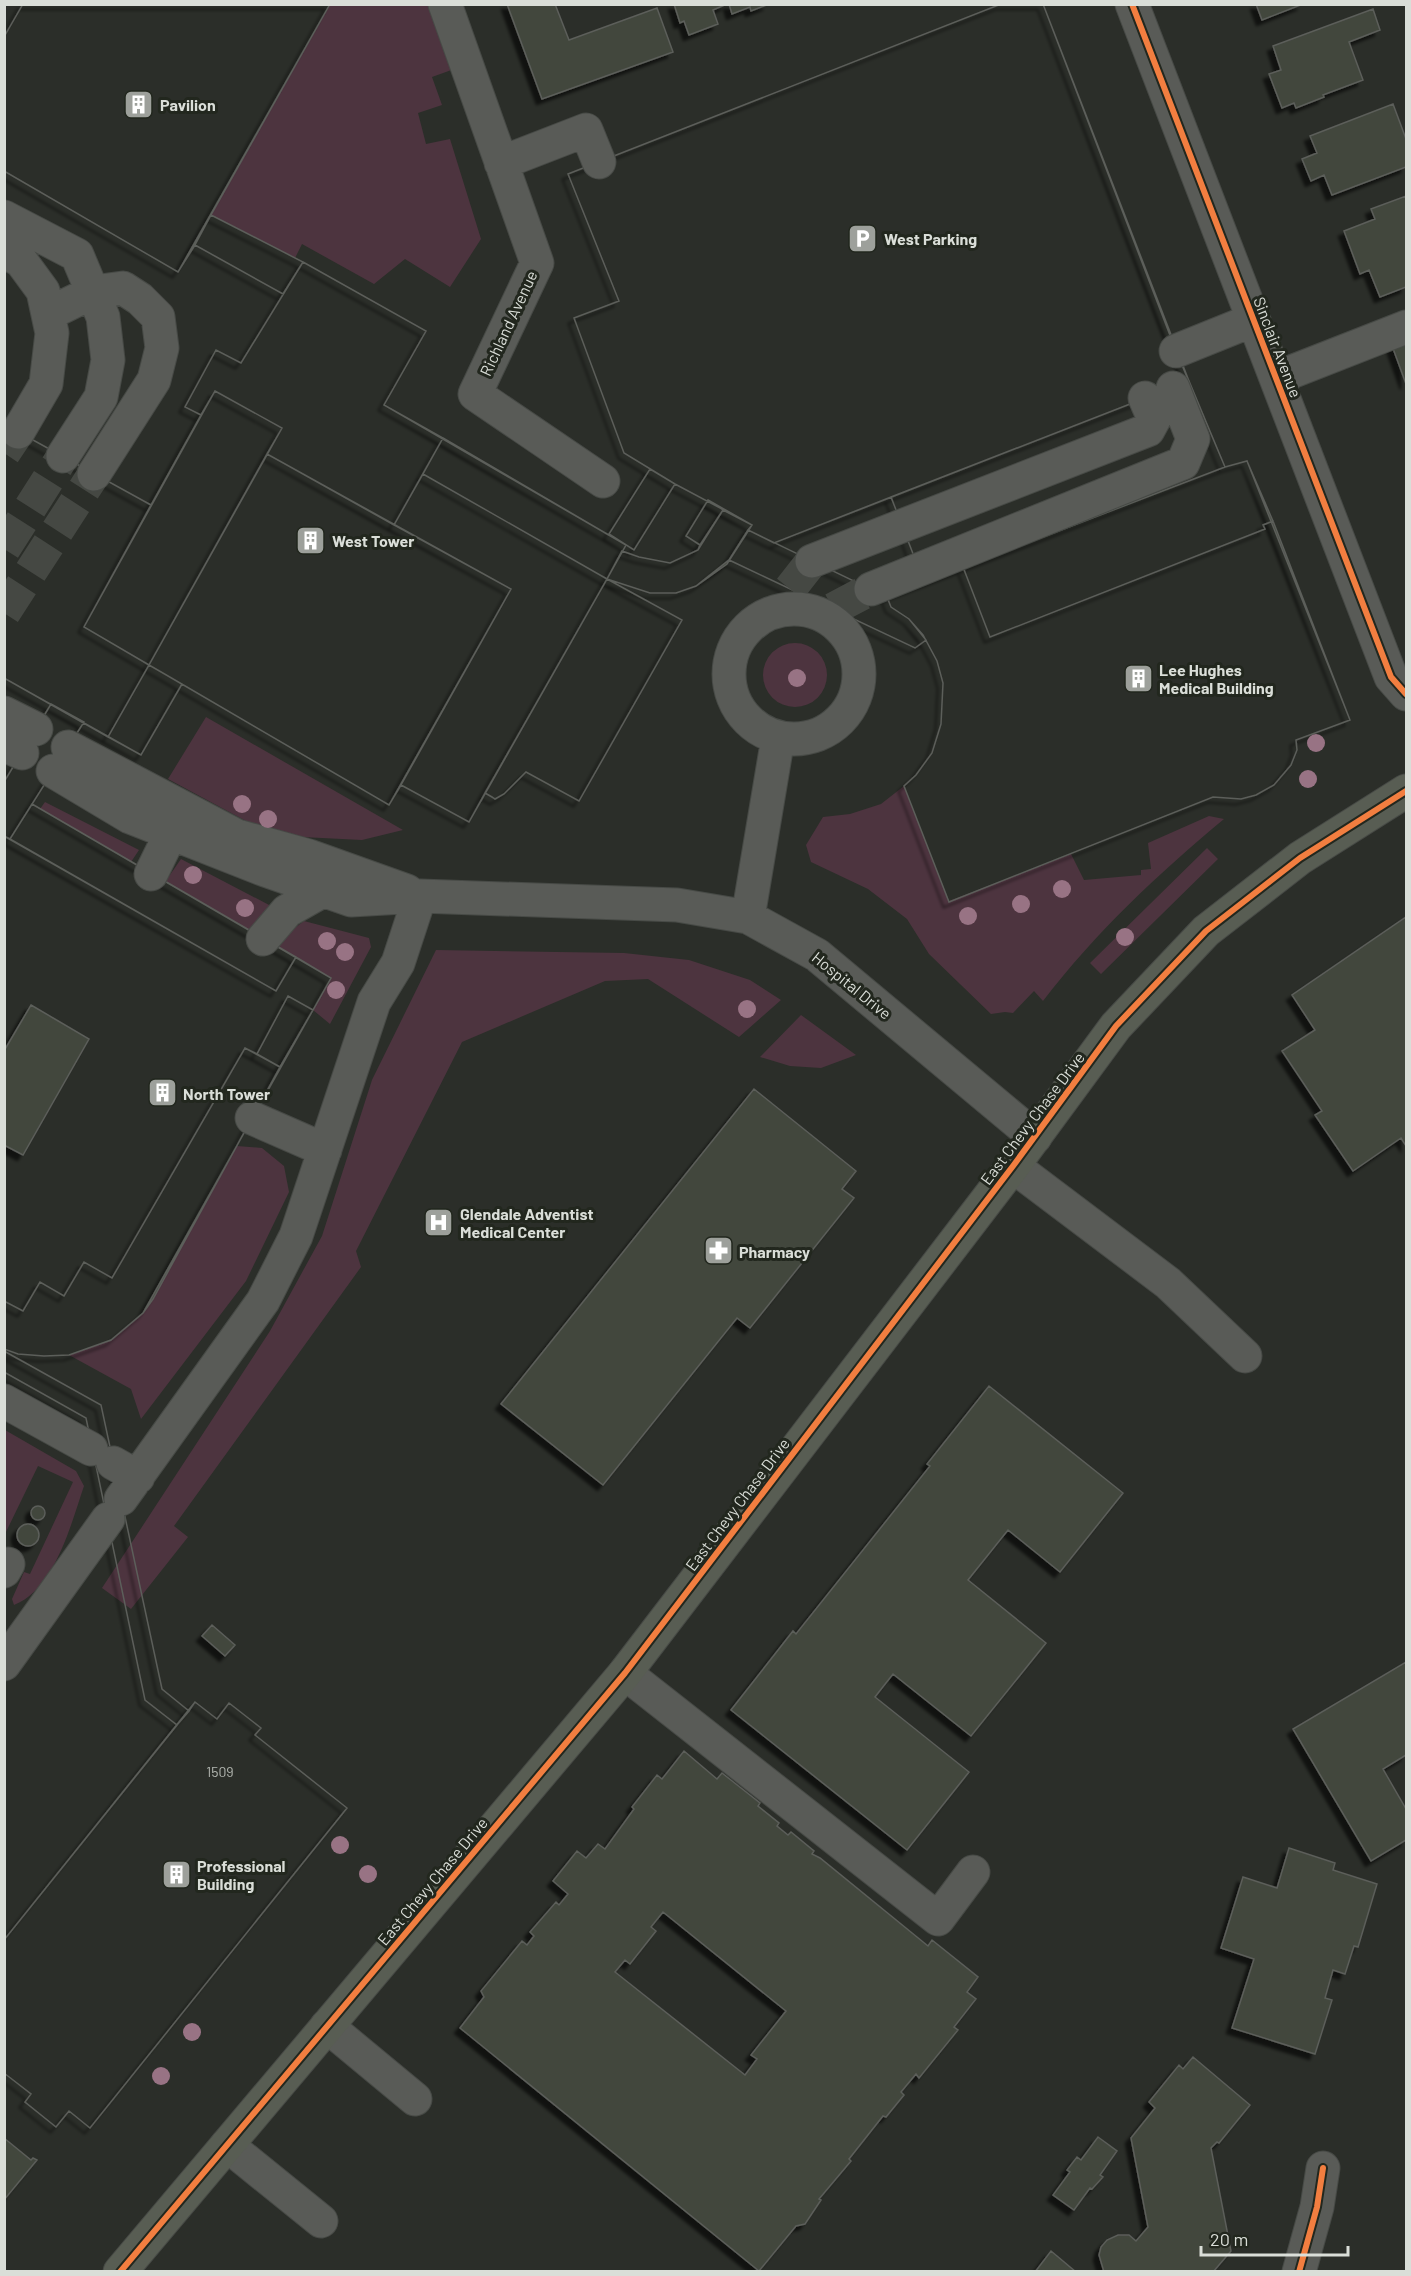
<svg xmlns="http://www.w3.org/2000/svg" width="1411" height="2276" font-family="Barlow,sans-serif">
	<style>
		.green { fill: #4d343f }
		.building { fill: #42473e; stroke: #5c5e5a; stroke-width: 1.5; fill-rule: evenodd; filter: url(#shadow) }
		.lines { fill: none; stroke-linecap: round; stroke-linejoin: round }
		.minor-tunnel { stroke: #454843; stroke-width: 33; stroke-dasharray: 33 16; stroke-linecap: butt }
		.minor-casing { stroke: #474a46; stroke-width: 35 }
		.major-casing { stroke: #474a46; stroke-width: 35 }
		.minor { stroke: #595b57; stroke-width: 33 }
		.major { stroke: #585d53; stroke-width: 33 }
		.cycleway-casing { stroke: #22271e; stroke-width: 10 }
		.cycleway { stroke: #f27e40; stroke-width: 6 }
		.tree { fill: #987384 }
		.labels { text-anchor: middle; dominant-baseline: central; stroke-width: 6; stroke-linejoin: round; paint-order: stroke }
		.number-label { font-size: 14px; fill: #b4b8b2 }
		.poi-label { font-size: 16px; font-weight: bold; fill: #daded8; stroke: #22271e; text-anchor: start }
		.street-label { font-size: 16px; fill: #daded8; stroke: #22271e }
	</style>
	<defs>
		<filter id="shadow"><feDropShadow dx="-5.5" dy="5.5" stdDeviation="1.5" flood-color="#0009"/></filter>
	</defs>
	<rect width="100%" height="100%" fill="#2b2e29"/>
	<!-- green -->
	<path class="green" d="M330 5H440L457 68 432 77 442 105 418 113 426 144 450 139 481 239 450 287 405 259 374 284 302 244 295 258 211 215Z
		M763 675a32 32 0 1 1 64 0a32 32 0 1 1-64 0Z
		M206 717 403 830 362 840 302 837 246 821 168 779Z
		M904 786 949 901 1071 854 1084 880 1141 875V870L1151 869 1148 843 1209 816 1224 819C1158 874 1096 932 1043 1001L1034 991 1013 1013 1005 1012 991 1014 929 954 907 919 868 889 811 862 806 845 823 817 850 814 881 804Z
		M45 802 139 850 131 862 40 809Z
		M1207 848 1218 859 1101 974 1090 963Z
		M181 859 271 906 249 930 165 882Z
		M304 921 369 938 371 947 330 1024 313 1010 331 978 278 947 284 936Z
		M436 950 624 953 689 960 750 980 781 1000 739 1037 648 979 605 981 462 1042 356 1251 361 1267 174 1526 188 1537 131 1609 102 1588 270 1331 322 1236 372 1080Z
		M801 1015 856 1055 821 1068 790 1066 760 1057Z
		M237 1146 262 1148 284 1166 289 1192 246 1281 141 1419 131 1389 69 1355 111 1340 143 1313Z
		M5 1430 76 1471 84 1486C71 1524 55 1589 14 1605L12 1599 24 1572 30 1574 73 1482 38 1466 5 1534Z"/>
	<!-- building -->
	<path class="building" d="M23 4H330L211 215 303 262 283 294 195 245 178 272 4 171V37Z
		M23 4H330L178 272 4 171V37Z
		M507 4H555L569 40 657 8 673 52 542 99Z
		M674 4H727L713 10 718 24 689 35 684 21 680 23Z
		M729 4H769L751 11 750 7 732 14Z
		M1001 4H1043L1176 351 1225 467 924 582 891 497 774 543 748 530 752 525 675 484 624 453 574 318 619 301 568 174Z
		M1001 4H1043L1189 381 774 543 748 530 752 525 675 484 624 453 574 318 619 301 568 174Z
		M1256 4H1303L1262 20Z
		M1373 9 1380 30 1349 42 1363 80 1323 95 1324 97 1296 108 1294 103 1282 108 1269 74 1281 70 1273 46Z
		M1393 104 1406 139V167L1332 195 1324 175 1311 181 1302 159 1317 153 1310 136Z
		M1406 196V287L1380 297 1369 270 1360 274 1344 231 1375 219 1371 209Z
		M211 215 303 262 283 294 195 245Z
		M303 262 426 331 384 405 626 545 607 579 682 620 579 801 526 772 504 794 495 799 485 793 469 822 401 785 389 805 182 684 141 755 4 678V424L151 505 201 415 185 407 216 350 241 363Z
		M303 262 426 331 384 405 443 438 394 525 267 454 282 428 215 391 201 415 185 407 216 350 241 363Z
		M1406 337V384L1391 343Z
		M1189 381 1225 467 924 582 891 497Z
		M215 391 282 428 149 665 84 627Z
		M4 424 151 505 84 627 149 665 108 737 4 678Z
		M443 438 626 545 607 579 423 474Z
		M267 454 511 589 389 805 149 665Z
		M1247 461 1350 720 1296 740 1297 750 1291 765 1274 785 1256 795 1241 799 1213 797 949 902 904 786 916 775 932 753 941 724 943 683 937 661 923 635 909 619 891 607 887 597 1225 467Z
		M1247 461 1273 521 1263 525 1265 529 990 637 963 567 1225 467Z
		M650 469 675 484 634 550 609 534Z
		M650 469 675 484 634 550 609 534Z
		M423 474 607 579 469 822 401 785 511 589 394 525Z
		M708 500 752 525 748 530 887 597 891 607 909 619 926 640 915 648 729 560 696 586 676 593H650L607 579 622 551 639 557 670 563 698 550 700 545 686 536Z
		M708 500 723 510 700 545 686 536Z
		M723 510 752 525 727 564 696 586 676 593H650L607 579 622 551 639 557 670 563 698 550Z
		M1273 521 1350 720 1296 740 1297 750 1291 765 1274 785 1256 795 1241 799 1213 797 949 902 904 786 916 775 932 753 941 724 943 683 937 661 923 635 909 619 891 607 887 597 963 567 990 637 1265 529 1263 525Z
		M748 530 887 597 891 607 909 619 926 640 915 648 729 560Z
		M607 579 682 620 579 801 526 772 504 794 495 799 492 797 485 793Z
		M149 665 182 684 141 755 108 737Z
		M51 704 84 722 10 839 4 836V782Z
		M51 704 84 722 10 839 4 836V782Z
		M32 804 331 978 143 1313 111 1340 69 1355 44 1356 18 1354 4 1349V1145L23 1155 89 1039 31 1005 4 1051V836L10 839Z
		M32 804 296 957 276 991 10 839Z
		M4 836 276 991 296 957 331 978 313 1010 288 996 257 1054 245 1048 112 1278 84 1262 64 1296 40 1282 23 1311 4 1301V1145L23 1155 89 1039 31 1005 4 1051Z
		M1406 917V1146L1401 1138 1353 1171 1315 1115 1322 1111 1282 1051 1315 1030 1292 995Z
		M288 996 313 1010 280 1067 257 1054Z
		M31 1005 89 1039 23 1155 4 1145V1051Z
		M245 1048 280 1067 153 1299 143 1313 111 1340 69 1355 44 1356 18 1354 4 1349V1301L23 1311 40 1282 64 1296 84 1262 112 1278Z
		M754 1089 856 1171 842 1189 854 1198 750 1328 737 1318 603 1485 501 1404Z
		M4 1351 101 1405 162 1689 189 1711 195 1702 217 1719 229 1703 261 1728 255 1735 347 1808 90 2128 69 2111 56 2127 25 2102 31 2094 4 2073V1940L177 1725 145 1700 86 1418 4 1372Z
		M4 1351 101 1405 162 1689 189 1711 177 1725 145 1700 86 1418 4 1372Z
		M989 1386 1123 1493 1060 1572 1008 1530 968 1580 1046 1643 971 1736 893 1674 875 1697 969 1772 907 1850 731 1710 793 1631 796 1634 930 1466 927 1464Z
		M31 1513a7 7 0 1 1 14 0a7 7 0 1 1-14 0Z
		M17 1535a11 11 0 1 1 22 0a11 11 0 1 1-22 0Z
		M212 1625 235 1645 225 1656 202 1636Z
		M1406 1662V1755L1383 1769 1406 1809V1840L1371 1861 1293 1729Z
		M195 1702 217 1719 229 1703 261 1728 255 1735 347 1808 90 2128 69 2111 56 2127 25 2102 31 2094 4 2073V1940Z
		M684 1751 717 1779 722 1773 760 1803 758 1806 779 1823 777 1826 788 1835 791 1832 814 1851 812 1854 820 1858 928 1946 932 1940 978 1977 967 1992 976 1999 954 2027 958 2030 919 2078 916 2074 901 2092 904 2095 886 2117 883 2116 849 2159 851 2161 819 2199 821 2200 805 2224 796 2226 759 2271 460 2028 484 1997 481 1991 522 1941 527 1945 534 1936 530 1932 556 1902 559 1905 568 1894 553 1881 577 1851 586 1858 598 1844 605 1849 634 1809 632 1807 657 1775 662 1779ZM663 1912 786 2011 751 2055 757 2059 745 2075 615 1972 625 1960 630 1964 656 1931 651 1927Z
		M1289 1848 1335 1863 1333 1870 1377 1884 1358 1947 1354 1946 1345 1974 1333 1970 1325 1998 1332 2000 1315 2054 1232 2028 1254 1959 1221 1948 1243 1877 1277 1888Z
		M1193 2057 1250 2105 1219 2143 1217 2142 1211 2148 1231 2251 1213 2272H1104L1099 2255 1101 2247 1107 2240 1118 2235H1129L1136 2241 1148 2227 1131 2138 1155 2108 1149 2102 1179 2065 1183 2069Z
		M1098 2137 1117 2151 1100 2175 1103 2177 1092 2189 1090 2188 1074 2210 1053 2195 1070 2172 1067 2170 1077 2157 1081 2160Z
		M4 2138 31 2160 33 2158 37 2160 4 2200Z
		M1051 2251 1076 2272H1035Z"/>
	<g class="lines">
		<!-- minor-tunnel -->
		<path class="minor-tunnel" d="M4 453 18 432
			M4 549 63 456
			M790 589 812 561
			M833 609 871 589
			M4 613 94 474"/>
		<defs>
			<path id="minor" d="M445 4 537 263 475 394 603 481
				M1132 4 1391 677 1406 694
				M501 163 586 130 599 162
				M4 217 77 255 103 317 108 360 101 397 63 456
				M4 251 21 261 43 291 52 333 46 384 18 432
				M48 314 93 292 123 288 140 299 158 317 162 348 154 380 94 474
				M1176 351 1253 320
				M1276 378 1406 327
				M812 561 1148 430 1154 419 1145 398
				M871 589 1183 463 1193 439 1173 388
				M729 674a65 65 0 1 1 130 0a65 65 0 1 1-130 0Z
				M4 713 36 729
				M4 745 22 753
				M68 747 237 836 309 856 407 891
				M53 771 130 817 265 870 351 900 420 896 677 905 748 917 817 955 1035 1137
				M151 874 171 833
				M748 917 778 738
				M263 939 287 911 324 890
				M252 1118 325 1150
				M1013 1166 1168 1283 1245 1356
				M4 1401 91 1449
				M113 1463 138 1477
				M121 1499 263 1301 296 1236 374 1002 398 963 420 896
				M4 1571 8 1564
				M4 1664 108 1519
				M625 1673 938 1919 973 1872
				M327 2026 415 2099
				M227 2145 321 2221
				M1299 2272 1317 2207 1323 2168"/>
			<path id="major" d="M120 2272 625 1673 1013 1166 1116 1026 1206 931 1300 858 1406 791"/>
		</defs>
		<!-- minor casing -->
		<use href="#minor" class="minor-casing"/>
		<!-- major casing -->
		<use href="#major" class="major-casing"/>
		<!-- minor -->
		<use href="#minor" class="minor"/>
		<!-- major -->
		<use href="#major" class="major"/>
		<defs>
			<path id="cycleway" d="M1132 4 1391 677 1406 694
				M120 2272 625 1673 1013 1166 1116 1026 1206 931 1300 858 1406 791
				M1299 2272 1317 2207 1323 2168"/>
		</defs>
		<!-- cycleway casing -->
		<use href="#cycleway" class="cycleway-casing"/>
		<!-- cycleway -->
		<use href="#cycleway" class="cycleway"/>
	</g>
	<!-- trees -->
	<g class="tree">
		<circle cx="797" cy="678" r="9"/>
		<circle cx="1316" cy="743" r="9"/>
		<circle cx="1308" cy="779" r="9"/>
		<circle cx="242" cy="804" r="9"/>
		<circle cx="268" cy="819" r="9"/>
		<circle cx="193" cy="875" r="9"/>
		<circle cx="1062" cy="889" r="9"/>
		<circle cx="1021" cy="904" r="9"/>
		<circle cx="245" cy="908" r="9"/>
		<circle cx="968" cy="916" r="9"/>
		<circle cx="1125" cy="937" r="9"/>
		<circle cx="327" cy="941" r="9"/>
		<circle cx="345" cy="952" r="9"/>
		<circle cx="336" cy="990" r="9"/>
		<circle cx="747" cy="1009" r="9"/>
		<circle cx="340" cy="1845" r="9"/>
		<circle cx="368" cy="1874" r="9"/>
		<circle cx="192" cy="2032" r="9"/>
		<circle cx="161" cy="2076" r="9"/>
	</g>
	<!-- icons -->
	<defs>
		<symbol id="building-square" viewBox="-11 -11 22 22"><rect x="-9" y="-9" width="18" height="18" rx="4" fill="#9da09b" stroke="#22271e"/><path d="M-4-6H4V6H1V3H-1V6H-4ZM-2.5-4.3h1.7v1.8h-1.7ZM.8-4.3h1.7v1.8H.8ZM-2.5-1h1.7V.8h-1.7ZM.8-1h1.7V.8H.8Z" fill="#fff"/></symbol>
		<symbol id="parking-square" viewBox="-11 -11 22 22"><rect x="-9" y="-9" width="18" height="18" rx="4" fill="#9da09b" stroke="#22271e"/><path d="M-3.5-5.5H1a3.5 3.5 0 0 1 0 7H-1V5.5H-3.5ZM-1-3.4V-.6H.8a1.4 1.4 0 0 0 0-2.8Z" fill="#fff"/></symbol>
		<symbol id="hospital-square" viewBox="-11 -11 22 22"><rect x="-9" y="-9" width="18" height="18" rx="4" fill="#9da09b" stroke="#22271e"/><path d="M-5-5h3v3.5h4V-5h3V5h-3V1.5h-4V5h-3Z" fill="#fff"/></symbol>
		<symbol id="pharmacy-square" viewBox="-11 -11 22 22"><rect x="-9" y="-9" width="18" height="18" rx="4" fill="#9da09b" stroke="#22271e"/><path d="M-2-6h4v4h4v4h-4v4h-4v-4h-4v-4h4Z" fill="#fff"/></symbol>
	</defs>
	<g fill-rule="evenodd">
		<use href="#building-square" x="122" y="88" width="33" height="33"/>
		<use href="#parking-square" x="846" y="222" width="33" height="33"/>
		<use href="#building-square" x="294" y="524" width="33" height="33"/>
		<use href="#building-square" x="1122" y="662" width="33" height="33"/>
		<use href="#building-square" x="146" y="1076" width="33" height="33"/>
		<use href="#hospital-square" x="422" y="1206" width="33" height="33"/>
		<use href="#pharmacy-square" x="702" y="1234" width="33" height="33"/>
		<use href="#building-square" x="160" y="1858" width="33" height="33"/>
	</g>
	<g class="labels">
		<!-- number labels -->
		<g class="number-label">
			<text x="220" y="1771">1509</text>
		</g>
		<!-- poi labels -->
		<g class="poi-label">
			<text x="160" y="104">Pavilion</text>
			<text x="884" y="238">West Parking</text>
			<text x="332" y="540">West Tower</text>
			<text x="1159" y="669">Lee Hughes<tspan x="1159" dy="18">Medical Building</tspan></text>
			<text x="183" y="1093">North Tower</text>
			<text x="460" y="1213">Glendale Adventist<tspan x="460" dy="18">Medical Center</tspan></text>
			<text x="739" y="1251">Pharmacy</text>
			<text x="197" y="1865">Professional<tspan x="197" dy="18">Building</tspan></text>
		</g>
		<!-- street labels -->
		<g class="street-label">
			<text transform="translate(508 323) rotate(-65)">Richland Avenue</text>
			<text transform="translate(1278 347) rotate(69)">Sinclair Avenue</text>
			<text transform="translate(852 985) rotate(39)">Hospital Drive</text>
			<text transform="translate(1032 1118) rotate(-53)">East Chevy Chase Drive</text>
			<text transform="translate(737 1504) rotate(-53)">East Chevy Chase Drive</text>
			<text transform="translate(432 1881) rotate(-50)">East Chevy Chase Drive</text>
		</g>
	</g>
	<!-- border -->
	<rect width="1411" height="2276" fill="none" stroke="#daded8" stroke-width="12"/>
	<!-- scale -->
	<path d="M1201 2246v9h147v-9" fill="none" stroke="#daded8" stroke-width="3"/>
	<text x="1210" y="2246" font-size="18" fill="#daded8" stroke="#22271e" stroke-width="4.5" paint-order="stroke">20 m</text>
</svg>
